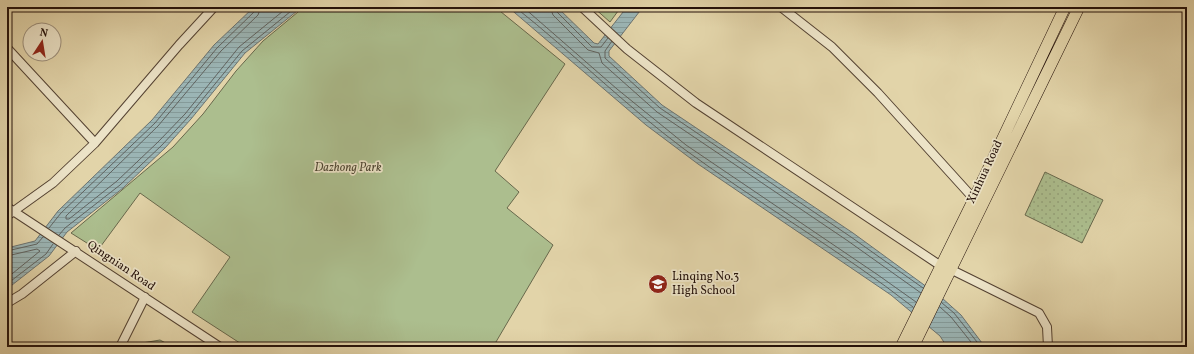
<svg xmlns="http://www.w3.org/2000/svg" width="1194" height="354" font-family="Vollkorn,serif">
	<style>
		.grass { fill: url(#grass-dots); stroke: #68684c }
		.park { fill: #acbe8e; stroke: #68684c }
		.water { fill: url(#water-rules); stroke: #6b7371 }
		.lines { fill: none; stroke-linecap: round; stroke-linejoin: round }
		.shore { stroke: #606360; stroke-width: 1 }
		.minor-casing { stroke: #544232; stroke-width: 10 }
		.major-casing { stroke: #24110a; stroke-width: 12 }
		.minor { stroke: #ece3c7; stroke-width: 8 }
		.major { stroke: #e2d4a9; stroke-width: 11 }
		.labels { text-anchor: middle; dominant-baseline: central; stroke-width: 3.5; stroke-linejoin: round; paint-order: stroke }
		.park-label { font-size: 12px; font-style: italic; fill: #4d4532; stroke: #ece3c7 }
		.street-label { font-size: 12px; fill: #24110a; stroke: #ece3c7 }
		.poi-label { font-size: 12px; fill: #24110a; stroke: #ece3c7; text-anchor: start }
	</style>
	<defs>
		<pattern id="grass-dots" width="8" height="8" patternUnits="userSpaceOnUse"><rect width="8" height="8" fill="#acbe8e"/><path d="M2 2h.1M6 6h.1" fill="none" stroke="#94a279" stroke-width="1.8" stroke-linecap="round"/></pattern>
		<pattern id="water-rules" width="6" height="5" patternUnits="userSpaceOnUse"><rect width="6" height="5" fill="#9bb5b5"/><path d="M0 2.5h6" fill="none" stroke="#859b9a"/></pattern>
	</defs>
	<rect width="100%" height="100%" fill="#e2d4a9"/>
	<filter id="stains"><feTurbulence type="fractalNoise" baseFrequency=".005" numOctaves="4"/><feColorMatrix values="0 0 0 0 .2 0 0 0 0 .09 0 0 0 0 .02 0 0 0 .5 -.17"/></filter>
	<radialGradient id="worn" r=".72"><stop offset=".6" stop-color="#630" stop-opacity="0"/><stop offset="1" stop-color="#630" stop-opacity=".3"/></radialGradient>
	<!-- grass -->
	<path class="grass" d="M1045 172 1103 200 1082 243 1025 215Z"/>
	<!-- park -->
	<path class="park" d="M304 7H495L565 64 495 171 519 192 507 208 553 245 493 347H246L192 312 230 257 140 193 98 250 71 233 173 147 203 114 236 71 263 41Z
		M593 7H621L610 22Z
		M160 340 173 347H139L142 343Z"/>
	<!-- water -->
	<path class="water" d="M254 7H302L245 53 191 119 165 148 123 188 67 232 49 256 7 289V248L35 241 58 211 152 120 214 45Z
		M508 7H557L594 43 598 44 627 7H643L609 51V56L662 105 853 233 942 298 961 315 985 347H947L940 336 891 295 698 164 646 125Z"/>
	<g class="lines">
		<!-- shore -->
		<path class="shore" d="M261 7 258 15 221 51 158 126 66 216V219H69L117 181 158 142 185 114 239 47 288 7
			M515 7C573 53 625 105 684 149 759 204 840 250 913 307
			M523 7 617 89 686 145 878 275 916 302
			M550 7 553 15 588 50 599 53 602 63 657 112 848 241 921 293
			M555 7 556 11 592 47H601L608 38
			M612 41 605 51V58L660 108 851 237 923 288
			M49 228 61 213 155 123 217 48 255 11 256 7
			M59 235 65 228 120 185 162 145 188 117 242 51 296 7
			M7 251 37 244 43 237
			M7 256 37 249 40 251 7 278
			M7 284 46 254 53 244
			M942 303 954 313 981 347
			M940 307 951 317 975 347"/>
		<defs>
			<path id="minor" d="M582 7 627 49 696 103 941 266
				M781 7 832 47 878 93 974 199
				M7 48 95 143
				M7 207 220 347
				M7 216 53 183 95 143 179 45 214 7
				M952 270 1039 313 1047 327 1048 347
				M7 303 22 294 76 251
				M120 347 145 297"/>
			<path id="major" d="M901 347 974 199 1065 7
				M913 347 1079 7"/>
		</defs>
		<!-- minor casing -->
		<use href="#minor" class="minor-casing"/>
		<!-- major casing -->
		<use href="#major" class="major-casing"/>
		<!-- minor -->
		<use href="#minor" class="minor"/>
		<!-- major -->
		<use href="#major" class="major"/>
	</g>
	<!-- icons -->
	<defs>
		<symbol id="school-disc" viewBox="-11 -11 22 22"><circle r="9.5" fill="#8f2418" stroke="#ece3c7"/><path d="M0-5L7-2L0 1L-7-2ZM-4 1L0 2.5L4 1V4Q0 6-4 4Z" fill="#fff"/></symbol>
	</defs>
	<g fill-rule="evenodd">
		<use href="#school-disc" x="647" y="273" width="22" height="22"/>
	</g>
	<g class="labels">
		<!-- park labels -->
		<g class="park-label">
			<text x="348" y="168">Dazhong Park</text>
		</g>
		<!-- street labels -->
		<g class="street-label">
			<text transform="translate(985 172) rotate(-65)">Xinhua Road</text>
			<text transform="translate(121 266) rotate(34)">Qingnian Road</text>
		</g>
		<!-- poi labels -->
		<g class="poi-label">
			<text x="672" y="277">Linqing No.3<tspan x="672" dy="14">High School</tspan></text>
		</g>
	</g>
	<!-- margin -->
	<rect width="1194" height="354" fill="none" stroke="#e2d4a9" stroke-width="24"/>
	<rect x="8" y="8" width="1178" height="338" fill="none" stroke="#24110a" stroke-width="2"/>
	<rect x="12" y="12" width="1170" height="330" fill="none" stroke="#24110a"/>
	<!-- north arrow -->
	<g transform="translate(42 42) rotate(12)"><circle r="19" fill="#ece3c7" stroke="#9c8f7b"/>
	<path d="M0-3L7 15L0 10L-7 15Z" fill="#8f2418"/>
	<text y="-6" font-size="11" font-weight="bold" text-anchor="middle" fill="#24110a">N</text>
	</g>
	<rect width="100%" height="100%" filter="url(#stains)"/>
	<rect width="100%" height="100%" fill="url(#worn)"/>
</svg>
